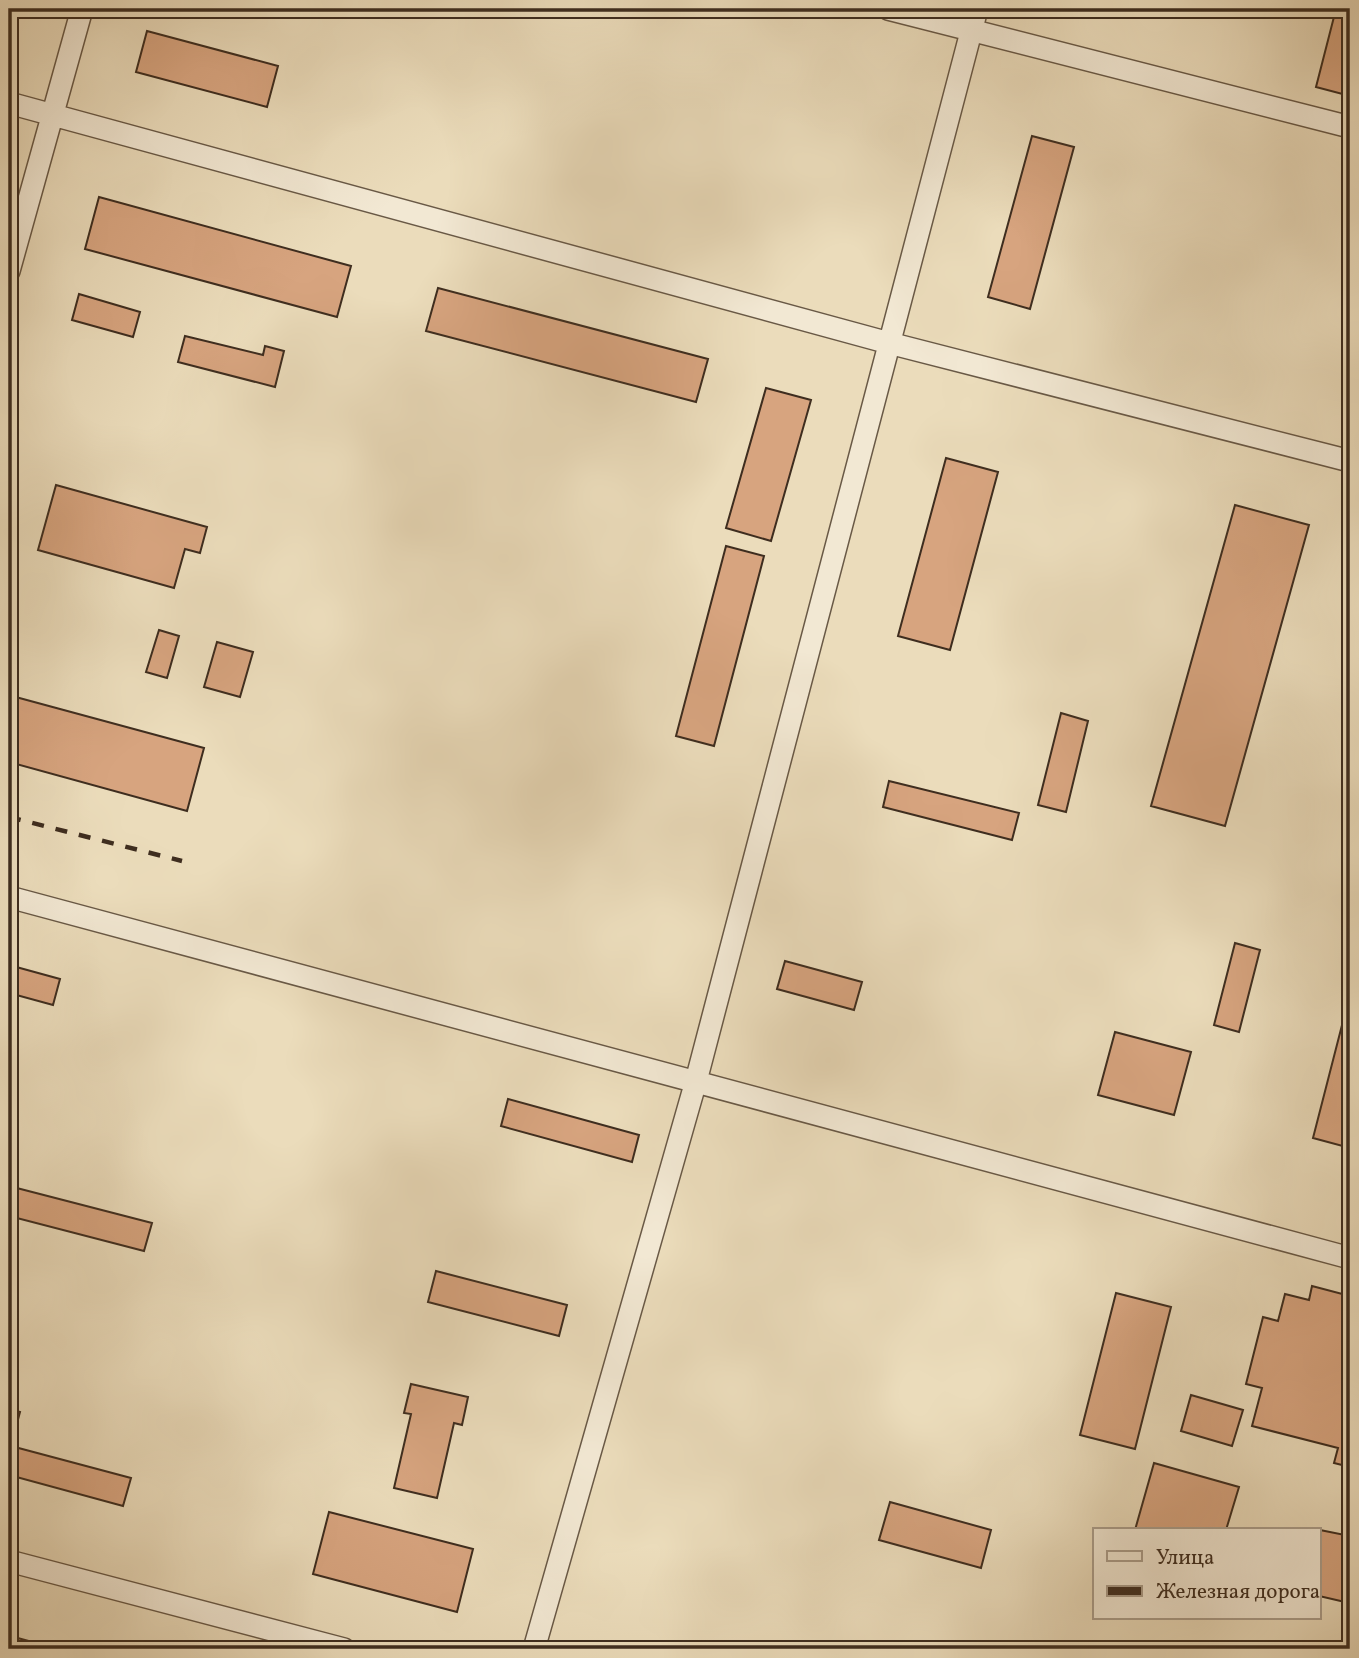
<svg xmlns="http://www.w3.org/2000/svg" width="1359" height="1658" font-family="Vollkorn,serif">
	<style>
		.building { fill: #d7a47f; stroke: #3e2d1f; stroke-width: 2 }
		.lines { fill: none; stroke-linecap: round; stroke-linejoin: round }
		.minor-casing { stroke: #695946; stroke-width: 24 }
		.minor { stroke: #f2e8d3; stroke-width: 21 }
		.rail { stroke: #3e2d1f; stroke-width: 4.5; stroke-dasharray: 12 12; stroke-linecap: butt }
	</style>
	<rect width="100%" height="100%" fill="#ebdcbb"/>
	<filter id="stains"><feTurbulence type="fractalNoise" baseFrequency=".00286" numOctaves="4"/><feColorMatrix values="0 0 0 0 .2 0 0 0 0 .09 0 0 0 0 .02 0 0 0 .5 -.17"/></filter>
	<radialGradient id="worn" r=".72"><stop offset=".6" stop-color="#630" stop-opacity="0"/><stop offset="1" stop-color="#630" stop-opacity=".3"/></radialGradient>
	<!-- building -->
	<path class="building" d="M9 9H19L13 31 9 30Z
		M1336 9H1350V96L1316 87Z
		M147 31 278 66 267 107 136 72Z
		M1032 136 1074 147 1030 309 988 297Z
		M99 197 351 266 337 317 85 249Z
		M438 288 708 359 696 402 426 331Z
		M79 294 140 312 133 337 72 320Z
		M185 336 263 355 265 346 284 351 275 387 178 362Z
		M766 388 811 400 771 541 726 528Z
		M946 458 998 472 950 650 898 636Z
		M56 485 207 527 200 553 185 549 174 588 38 550Z
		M1235 505 1309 525 1225 826 1151 806Z
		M726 546 764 556 714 746 676 736Z
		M159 630 179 636 167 678 146 672Z
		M217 642 253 652 240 697 204 687Z
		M12 696 204 748 187 811 9 762V707Z
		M1061 713 1088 721 1066 812 1038 805Z
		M889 781 1019 813 1012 840 883 807Z
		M1235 943 1260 950 1239 1032 1214 1025Z
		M785 961 862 982 854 1010 777 989Z
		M9 965 60 979 53 1005 9 993Z
		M1350 994V1148L1313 1138Z
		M1115 1032 1191 1052 1174 1115 1098 1095Z
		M508 1099 639 1135 632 1162 501 1126Z
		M9 1186 152 1223 144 1251 9 1216Z
		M436 1271 567 1305 559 1336 428 1302Z
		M1312 1286 1350 1296V1467L1334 1463 1338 1448 1252 1426 1262 1388 1246 1384 1263 1317 1278 1321 1285 1294 1309 1300Z
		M1116 1293 1171 1307 1135 1449 1080 1435Z
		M411 1384 468 1397 462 1425 454 1423 437 1498 394 1488 411 1414 404 1413Z
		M1191 1395 1243 1410 1232 1446 1181 1431Z
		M9 1409 20 1412 11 1446 131 1478 123 1506 9 1475Z
		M1154 1463 1239 1487 1226 1530H1135Z
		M890 1502 991 1530 981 1568 879 1540Z
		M329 1512 473 1549 457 1612 313 1574Z
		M1320 1530 1350 1536V1577L1345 1602 1319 1596Z
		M14 1637 58 1649H11Z"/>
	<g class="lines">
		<defs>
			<path id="minor" d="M888 9 1350 127
				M9 103 889 343 1350 461
				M9 271 82 9
				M9 897 1350 1258
				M9 1561 344 1649
				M534 1649 696 1081 977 9"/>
		</defs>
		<!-- minor casing -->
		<use href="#minor" class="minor-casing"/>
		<!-- minor -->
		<use href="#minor" class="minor"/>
		<!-- rail -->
		<path class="rail" d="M9 817 182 861"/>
	</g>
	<!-- margin -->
	<rect width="1359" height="1658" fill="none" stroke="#ebdcbb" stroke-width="35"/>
	<rect x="10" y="10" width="1338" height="1637" fill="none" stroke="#3e2d1f" stroke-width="3.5"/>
	<rect x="18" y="18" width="1324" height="1623" fill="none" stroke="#3e2d1f" stroke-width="2"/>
	<!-- legend -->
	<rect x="1093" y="1528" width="228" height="91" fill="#f2e8d3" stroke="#aa9d8b" stroke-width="2"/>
	<rect x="1107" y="1551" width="35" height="10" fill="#f2e8d3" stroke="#aa9d8b" stroke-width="2"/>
	<text x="1156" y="1564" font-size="21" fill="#3e2d1f">Улица</text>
	<rect x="1107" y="1586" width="35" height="10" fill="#3e2d1f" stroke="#aa9d8b" stroke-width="2"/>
	<text x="1156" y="1598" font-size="21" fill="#3e2d1f">Железная дорога</text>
	<rect width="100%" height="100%" filter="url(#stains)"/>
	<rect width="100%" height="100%" fill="url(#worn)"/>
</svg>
